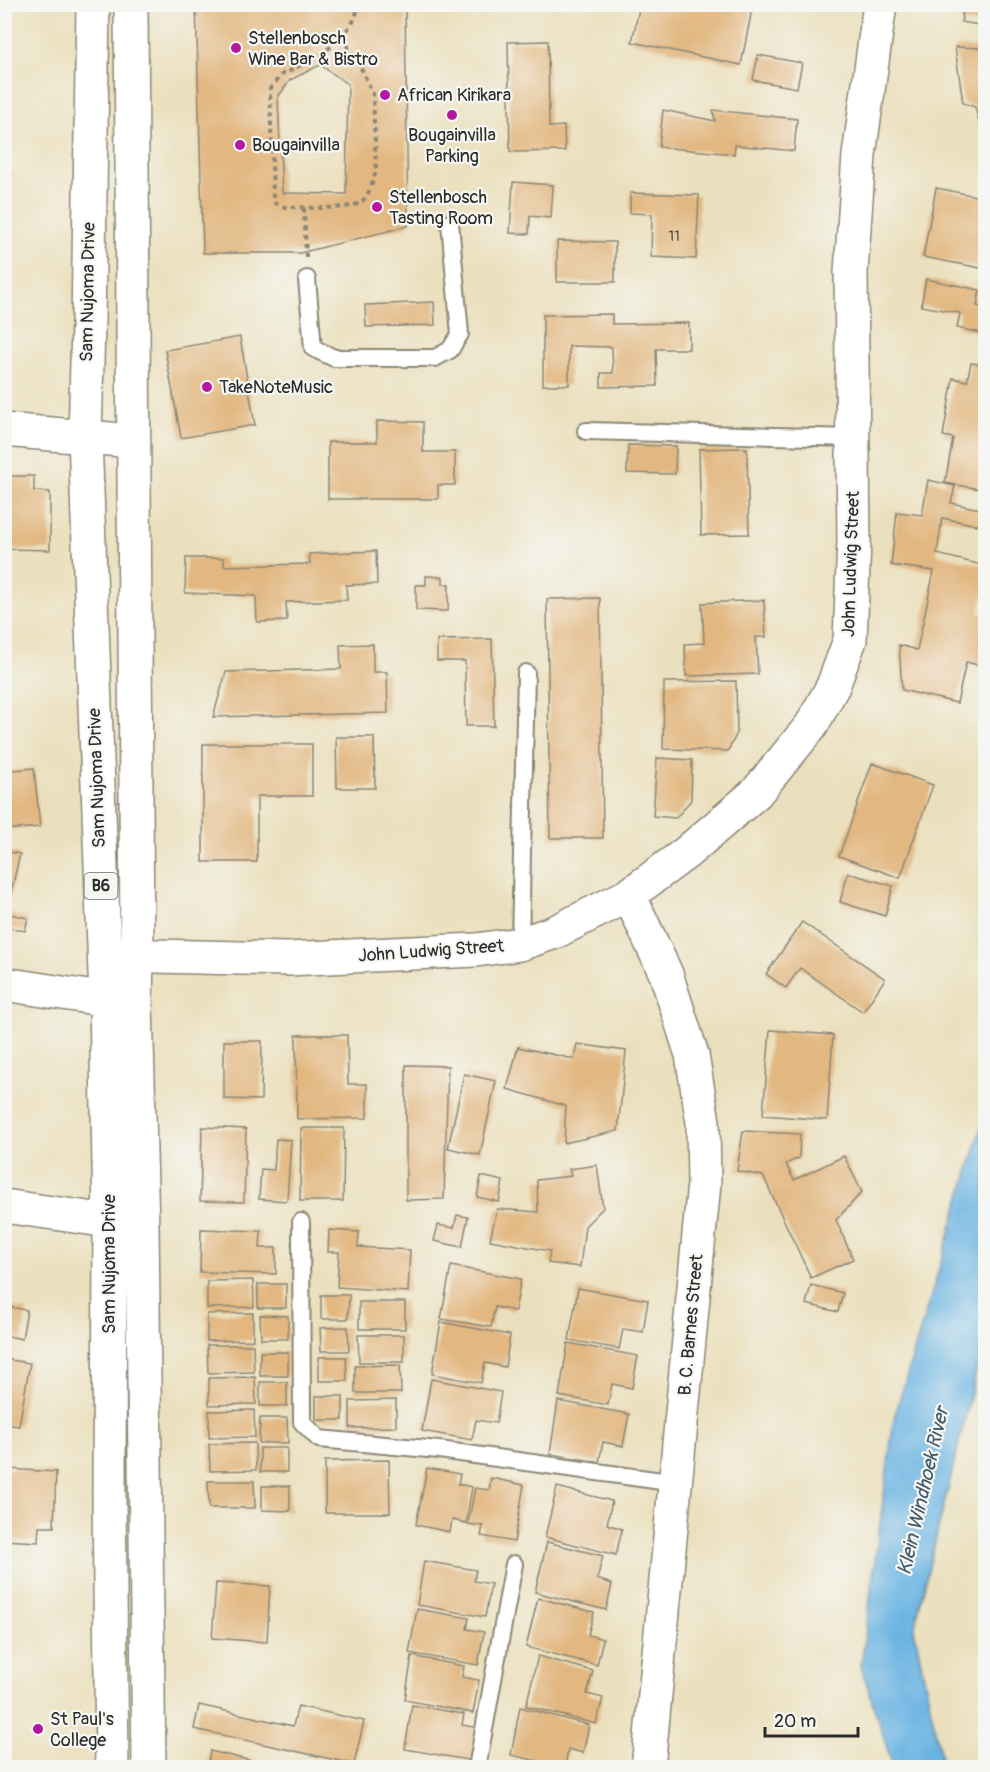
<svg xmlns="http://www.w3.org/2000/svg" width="990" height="1772" font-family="Pangolin,sans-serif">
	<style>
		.water { fill: #6ab4e2; stroke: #4a7086; stroke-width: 1.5 }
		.building { fill: #e2b780; fill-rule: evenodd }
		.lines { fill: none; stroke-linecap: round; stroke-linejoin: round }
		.lane-casing { stroke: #8b8674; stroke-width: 20 }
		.street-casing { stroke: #8b8674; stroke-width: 36 }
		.highway-casing { stroke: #8b8674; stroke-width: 36 }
		.path { stroke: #8b8674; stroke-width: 4; stroke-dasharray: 4.5 4.5; stroke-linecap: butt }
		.lane { stroke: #fff; stroke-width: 16 }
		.street { stroke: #fff; stroke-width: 33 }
		.highway { stroke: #fff; stroke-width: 33 }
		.poi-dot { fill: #b5179e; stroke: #f6f6f2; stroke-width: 2 }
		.labels { text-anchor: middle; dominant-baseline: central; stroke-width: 4.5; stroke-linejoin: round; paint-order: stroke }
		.number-label { font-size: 15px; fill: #594e40 }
		.shield { fill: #f6f6f2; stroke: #686867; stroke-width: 1.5 }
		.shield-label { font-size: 16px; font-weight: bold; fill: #2b2b2b }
		.poi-label { font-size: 18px; fill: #2b2b2b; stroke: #f6f6f2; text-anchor: start }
		.street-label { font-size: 18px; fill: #2b2b2b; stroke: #f6f6f2 }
		.water-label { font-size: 20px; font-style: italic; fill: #415b6b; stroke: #f6f6f2 }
	</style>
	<rect width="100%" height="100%" fill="#f6f6f2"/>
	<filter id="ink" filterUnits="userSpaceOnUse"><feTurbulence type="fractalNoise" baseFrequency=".0167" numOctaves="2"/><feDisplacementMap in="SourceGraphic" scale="12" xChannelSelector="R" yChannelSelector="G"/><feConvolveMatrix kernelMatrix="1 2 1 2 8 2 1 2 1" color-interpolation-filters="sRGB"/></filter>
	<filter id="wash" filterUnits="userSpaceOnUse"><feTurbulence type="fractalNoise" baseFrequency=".008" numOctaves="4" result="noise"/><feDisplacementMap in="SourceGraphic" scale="24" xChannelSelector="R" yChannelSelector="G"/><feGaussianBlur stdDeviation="1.35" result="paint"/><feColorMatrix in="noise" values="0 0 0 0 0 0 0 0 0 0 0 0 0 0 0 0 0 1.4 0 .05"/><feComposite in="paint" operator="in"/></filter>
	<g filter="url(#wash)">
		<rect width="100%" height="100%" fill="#ebe0be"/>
		<!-- water -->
		<path class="water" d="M985 1116V1335L914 1629 943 1767H893L861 1666 894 1418Z"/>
		<g id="blocks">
			<!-- building -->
			<path class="building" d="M196 4H405L408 226 300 253H203ZM320 65 348 84 346 194 282 193 278 97 290 80Z
				M640 4H753L741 65 632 42Z
				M964 5H986V26L961 22Z
				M548 41 549 127 564 126 565 151 510 152 508 42Z
				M955 47 986 48V147L975 107 963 103Z
				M758 55 802 63 797 88 753 80Z
				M663 110 715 121 713 110 797 119 794 151 735 145 734 154 659 147Z
				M4 171 12 173 5 202H4Z
				M513 182 553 185 551 218 530 216 529 234 510 233Z
				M936 188 986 198V269L923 257Z
				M630 193 699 195 696 259 651 257 652 214 630 213Z
				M557 241 615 242V282H557Z
				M926 279 980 290 977 306 986 308V334L957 328 960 313 921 306Z
				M434 302 435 325 366 327 365 305Z
				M612 314V324L689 323V349H656L657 386 601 387V373H613L612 347 569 346V385H543V315Z
				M240 337 255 425 181 438 165 350Z
				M971 363 986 365V490L945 483 953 438 943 436 953 378 967 381Z
				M377 421 423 422V452H455V485H438V499H328V442H377Z
				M628 445 676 446 675 474 627 473Z
				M747 448 749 534 701 535 699 449Z
				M4 476H34V491L50 492V550L4 549Z
				M928 480 955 486 951 503 985 510 982 526 942 518 937 554 986 566V597H983L979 613 986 614V667L966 662 957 703 902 690 899 645 917 650 934 571 891 565 897 512 922 515Z
				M376 551 377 584 346 585 347 600 286 602 287 621 257 622 256 596 185 593 186 558H224V566L310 564 309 554Z
				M426 576 443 577V584H449L448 611 416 610V585H426Z
				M600 598 603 838H550L547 599Z
				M764 600 766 637H756L758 674 686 676 685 644 704 643 702 603Z
				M492 639 494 726H466L465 661H437V640Z
				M373 644V672H387L388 713 213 717 226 672 341 669 340 645Z
				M736 681 737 733 728 751 663 749 664 682Z
				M336 737H374L375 788H337Z
				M203 744H312V796H257V862H203Z
				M657 758 692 760 691 800 676 818 653 816Z
				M872 763 933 785 900 878 839 856Z
				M34 768 40 827 4 830V771Z
				M4 851 20 854 6 913 28 918 25 931 4 927Z
				M848 873 893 886 885 916 840 902Z
				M802 922 885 979 863 1012 800 968 786 988 766 974Z
				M770 1030 833 1035 827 1120 763 1115Z
				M296 1035H347L348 1084H367V1118L297 1119Z
				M224 1041H262L261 1100 224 1099Z
				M577 1044 626 1051 618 1131 564 1143 566 1106 507 1089 518 1047 574 1059Z
				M406 1065 448 1066 444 1199 406 1200Z
				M464 1074 496 1081 480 1155 448 1148Z
				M4 1120 8 1121 6 1135H4Z
				M202 1127 246 1129 244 1202 200 1201Z
				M301 1128H344L343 1201H300Z
				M743 1131 800 1134 799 1158 786 1164 794 1180 844 1156 862 1192 836 1220 853 1259 811 1278 763 1176 737 1171Z
				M276 1139 291 1140 287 1201 259 1199 261 1169 274 1170Z
				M597 1165 603 1208 585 1226 580 1267 548 1263 550 1251 490 1240 497 1209 538 1212 537 1180 571 1176 569 1169Z
				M481 1176 503 1181 499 1202 477 1197Z
				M457 1215 468 1217 462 1247 434 1241 438 1225 454 1228Z
				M201 1229 261 1231 260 1248H276V1274L200 1272Z
				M329 1230 359 1232 358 1247 410 1250 408 1292 337 1287 339 1252H328Z
				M451 1266 521 1279 515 1311 495 1307 491 1327 441 1319Z
				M253 1280 254 1307 207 1308V1281Z
				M258 1284H286V1308H258Z
				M811 1285 843 1293 838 1312 806 1304Z
				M578 1288 648 1300 643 1332 623 1329 619 1349 569 1340Z
				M321 1295H349L348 1319H321Z
				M359 1302H405V1329H359Z
				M4 1306 27 1310 22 1339 4 1335Z
				M253 1313V1340L207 1341V1314Z
				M260 1315 288 1316V1339H261Z
				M441 1322 510 1335 505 1367 485 1363 481 1383 432 1374Z
				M348 1327 349 1351H321L320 1328Z
				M358 1335H404V1362H359Z
				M568 1343 638 1356 632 1388 612 1384 608 1405 559 1396Z
				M207 1345H253L254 1372 208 1373Z
				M260 1352H288V1376H260Z
				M319 1357H346L347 1381H319Z
				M4 1359 30 1363 19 1426 4 1424Z
				M400 1365 401 1393H355V1366Z
				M255 1377 256 1404 209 1405V1378Z
				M431 1379 501 1392 496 1423 476 1420 472 1440 422 1431Z
				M260 1382H287V1406H260Z
				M316 1396H343V1420H316Z
				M396 1400V1427L350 1428V1401Z
				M558 1401 629 1414 623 1446 603 1442 599 1462 550 1454Z
				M254 1410 255 1437 209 1438V1411Z
				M260 1418H287L288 1443H259Z
				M255 1443 256 1470 210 1471 209 1444Z
				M260 1448H287V1472H260Z
				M389 1460 390 1513H325V1461Z
				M427 1468 460 1474 458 1484 472 1487 466 1523 452 1520 450 1532 416 1525Z
				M7 1469 56 1472 54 1527H39L38 1542 4 1540Z
				M491 1478 524 1485 514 1542 481 1536 483 1526 468 1524 475 1488 489 1490Z
				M208 1481H254L255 1508H209Z
				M262 1486H290V1511L262 1510Z
				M557 1487 612 1501 607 1524 622 1529 616 1555 545 1537Z
				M547 1542 603 1556 597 1579 612 1584 606 1610 535 1592Z
				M424 1561 476 1570 474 1581 491 1584 485 1617 417 1605Z
				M216 1583 270 1586 267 1642 212 1638Z
				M538 1598 594 1612 588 1635 603 1639 597 1665 526 1647Z
				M417 1609 469 1618 467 1629 484 1632 478 1665 409 1653Z
				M412 1656 464 1666 462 1677 479 1680 473 1713 405 1700Z
				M538 1656 593 1671 587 1694 603 1698 596 1724 526 1706Z
				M199 1705 293 1726 298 1706 364 1721 354 1764 194 1729Z
				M412 1705 464 1714 462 1725 479 1728 473 1761 405 1749Z
				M520 1707 589 1725 583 1753 568 1749 565 1767 511 1755Z
				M210 1751 278 1767V1768H207Z"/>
		</g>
	</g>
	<g filter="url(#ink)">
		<use href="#blocks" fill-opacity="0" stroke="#8b8674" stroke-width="1.5"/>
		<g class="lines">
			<defs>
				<path id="lane" d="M307 279 313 348 334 358H435L450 350 460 334 450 223
					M586 431 854 438
					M520 944 526 673
					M301 1222 302 1422 319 1439 439 1450 676 1483
					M477 1768 514 1564"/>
				<path id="street" d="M4 430 133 441
					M629 895 666 974 692 1055 703 1122 704 1183 648 1768
					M109 955 287 959 476 950 520 944 555 932 629 895 686 853 756 793 811 726 833 686 850 640 854 541 851 272 859 155 880 4
					M4 984 134 1004
					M4 1206 137 1225"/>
				<path id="highway" d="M93 4 88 325 85 437 106 1000 110 1222 109 1495 112 1768
					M131 4 137 956 136 1004 142 1226 149 1768"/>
			</defs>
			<!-- lane casing -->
			<use href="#lane" class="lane-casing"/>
			<!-- street casing -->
			<use href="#street" class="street-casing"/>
			<!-- highway casing -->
			<use href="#highway" class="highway-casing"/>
			<!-- path -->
			<path class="path" d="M342 37 362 70 373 94 376 168C375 177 369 197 361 202 349 211 302 207 285 207L275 203 273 196 270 89 281 75 321 55 342 37 353 22 360 4
				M304 208 306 257"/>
			<!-- lane -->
			<use href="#lane" class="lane"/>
			<!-- street -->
			<use href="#street" class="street"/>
			<!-- highway -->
			<use href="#highway" class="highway"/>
		</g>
	</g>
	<!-- markers -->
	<g class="poi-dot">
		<circle cx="236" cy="48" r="6"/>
		<circle cx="385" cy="95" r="6"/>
		<circle cx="452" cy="115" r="6"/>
		<circle cx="240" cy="145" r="6"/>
		<circle cx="377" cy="207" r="6"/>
		<circle cx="207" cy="387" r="6"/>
		<circle cx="38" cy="1729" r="6"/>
	</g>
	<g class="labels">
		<!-- number labels -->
		<g class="number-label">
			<text x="674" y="236">11</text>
		</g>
		<!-- shield labels -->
		<rect class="shield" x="84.5" y="873" width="33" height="26" rx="4.5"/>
		<g class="shield-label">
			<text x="101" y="886">B6</text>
		</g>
		<!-- poi labels -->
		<g class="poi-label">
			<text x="248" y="38">Stellenbosch<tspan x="248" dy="21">Wine Bar &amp; Bistro</tspan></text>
			<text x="397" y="95">African Kirikara</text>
			<text x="452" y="135" text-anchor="middle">Bougainvilla<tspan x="452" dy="21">Parking</tspan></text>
			<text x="252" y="145">Bougainvilla</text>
			<text x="389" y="197">Stellenbosch<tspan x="389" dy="21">Tasting Room</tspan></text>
			<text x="219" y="387">TakeNoteMusic</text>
			<text x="50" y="1719">St Paul's<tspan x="50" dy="21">College</tspan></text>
		</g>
		<!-- street labels -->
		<g class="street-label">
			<text transform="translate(88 292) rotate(-89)">Sam Nujoma Drive</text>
			<text transform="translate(851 564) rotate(-88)">John Ludwig Street</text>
			<text transform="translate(97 778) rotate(-92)">Sam Nujoma Drive</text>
			<text transform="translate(431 951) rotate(-4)">John Ludwig Street</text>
			<text transform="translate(109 1264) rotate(-90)">Sam Nujoma Drive</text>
			<text transform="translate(691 1325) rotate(-85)">B. C. Barnes Street</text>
		</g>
		<!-- water labels -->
		<g class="water-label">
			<text transform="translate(923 1491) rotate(-77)">Klein Windhoek River</text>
		</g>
	</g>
	<!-- margin -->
	<rect width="990" height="1772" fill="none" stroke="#f6f6f2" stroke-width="24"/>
	<!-- scale -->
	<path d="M765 1727v9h93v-9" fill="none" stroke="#2b2b2b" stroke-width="3"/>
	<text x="774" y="1727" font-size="18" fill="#2b2b2b" stroke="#f6f6f2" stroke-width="4.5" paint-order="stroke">20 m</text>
</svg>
